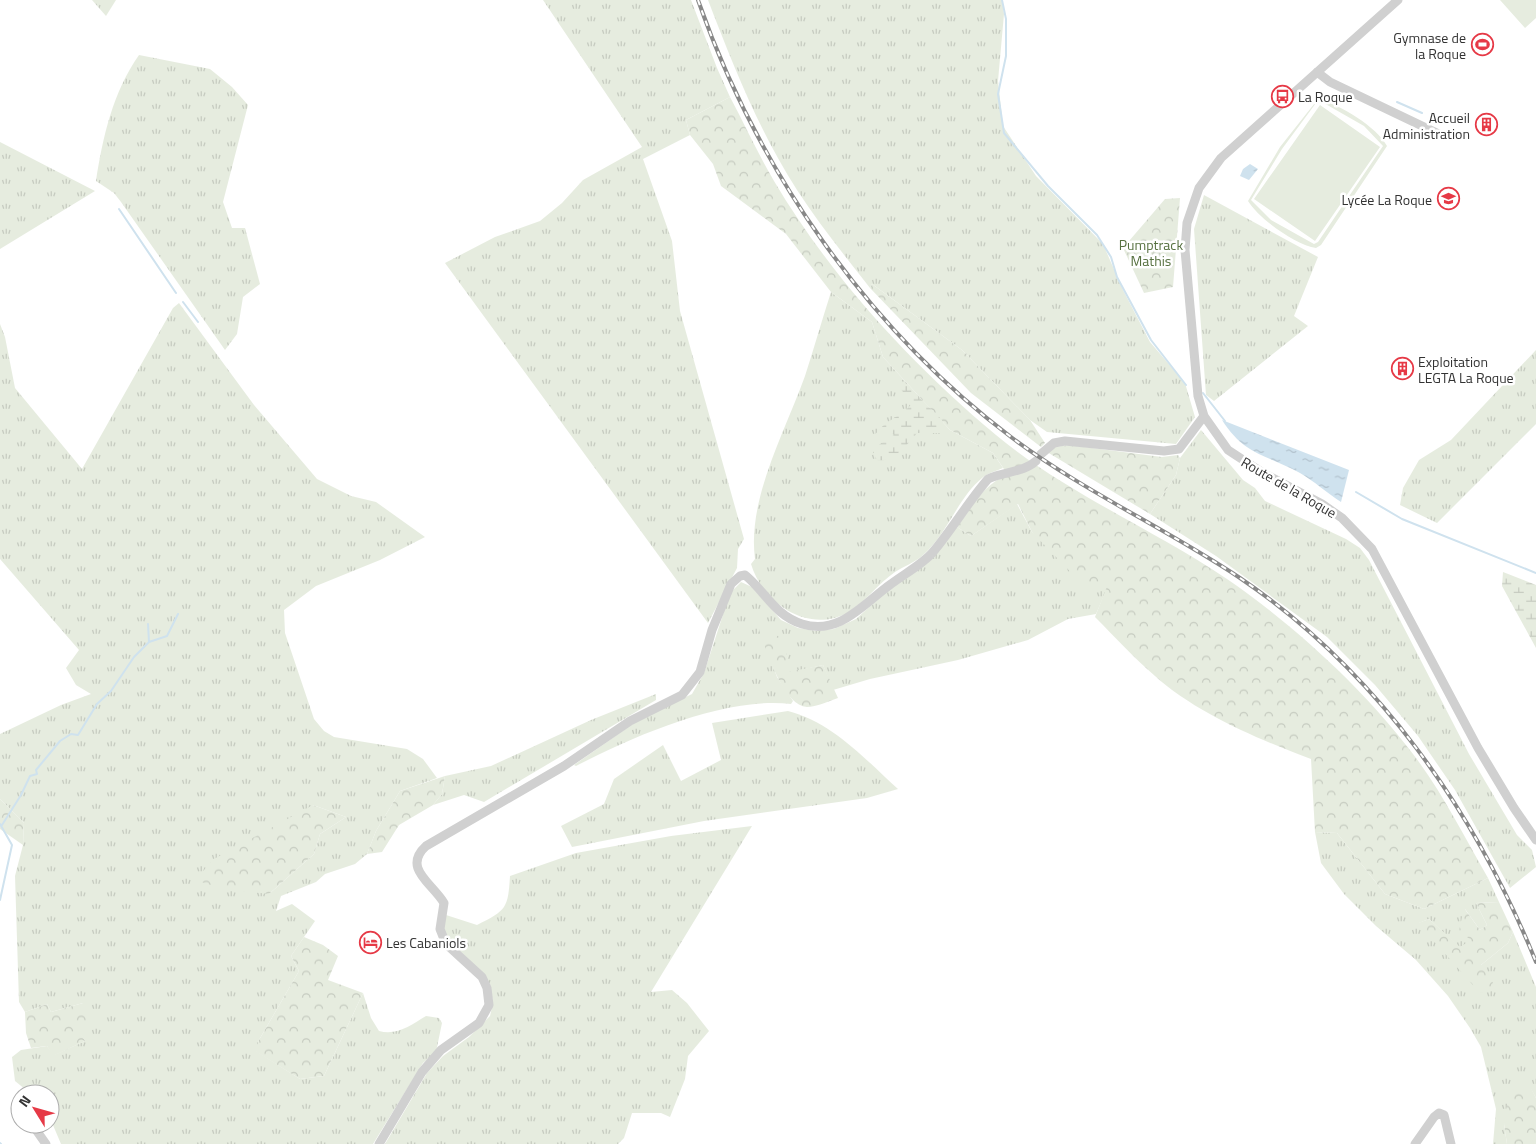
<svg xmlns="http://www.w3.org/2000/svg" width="1536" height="1144" font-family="'Titillium Web',sans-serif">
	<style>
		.grass { fill: url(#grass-tufts); fill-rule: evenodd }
		.forest { fill: url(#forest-crowns) }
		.wetland { fill: url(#wetland-marsh) }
		.pitch { fill: #e6ecdf; fill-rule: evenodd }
		.water { fill: url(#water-ripples) }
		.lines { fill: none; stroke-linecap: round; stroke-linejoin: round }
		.stream { stroke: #cfe2ee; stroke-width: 2 }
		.minor { stroke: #d0d0d0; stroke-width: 9 }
		.rail-casing { stroke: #888; stroke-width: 4 }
		.rail { stroke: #fff; stroke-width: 2; stroke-dasharray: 5.5; stroke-linecap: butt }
		.labels { text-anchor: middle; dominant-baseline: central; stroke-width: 5; stroke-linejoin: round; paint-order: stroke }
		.poi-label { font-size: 14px; fill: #333; stroke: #fff; text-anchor: end }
		.park-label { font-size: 14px; fill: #56703f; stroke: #fff }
		.street-label { font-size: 14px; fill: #333; stroke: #fff }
	</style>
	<defs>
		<pattern id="grass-tufts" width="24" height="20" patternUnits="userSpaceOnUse" patternTransform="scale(1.25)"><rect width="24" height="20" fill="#e6ecdf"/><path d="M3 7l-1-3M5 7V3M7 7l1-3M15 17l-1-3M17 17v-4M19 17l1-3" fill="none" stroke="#c6cbc0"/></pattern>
		<pattern id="forest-crowns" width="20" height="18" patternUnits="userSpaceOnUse" patternTransform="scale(1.25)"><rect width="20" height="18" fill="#e6ecdf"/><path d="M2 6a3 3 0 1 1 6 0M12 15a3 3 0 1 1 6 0" fill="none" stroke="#c6cbc0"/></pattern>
		<pattern id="wetland-marsh" width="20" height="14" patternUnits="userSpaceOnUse" patternTransform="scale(1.25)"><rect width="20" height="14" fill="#e6ecdf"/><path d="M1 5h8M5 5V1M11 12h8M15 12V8" fill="none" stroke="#c6cbc0"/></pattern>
		<pattern id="water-ripples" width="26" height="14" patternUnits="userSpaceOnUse" patternTransform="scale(1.25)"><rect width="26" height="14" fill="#cfe2ee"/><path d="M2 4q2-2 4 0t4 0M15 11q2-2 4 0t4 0" fill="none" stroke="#b2c2cd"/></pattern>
	</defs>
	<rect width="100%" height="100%" fill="#fff"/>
	<!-- grass -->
	<path class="grass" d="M92 0H116L106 16Z
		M543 0H691L717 68 730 97 686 120 690 135 643 159 672 241 680 311 744 539 738 549 737 568 708 623 445 263 495 237 540 221 562 203 583 180 642 147Z
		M708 0H1002L1004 14 998 81 1003 126 1036 176 1103 244 1123 290 1150 342 1185 383 1195 417 1176 444 1047 432 1030 420 962 350 872 284 870 288C845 256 819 224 797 190 759 131 733 65 708 0Z
		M139 55 210 69 232 87 248 105 223 202 232 228H245L260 284 243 297 237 334 225 350 121 202 114 193 96 181C103 136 113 92 139 55Z
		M0 142 95 191 0 249Z
		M1204 195 1318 257 1294 316 1308 326 1214 401 1206 395 1194 229Z
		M831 292 872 322 883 357 950 430 993 453 1003 468C996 471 988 473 982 478 957 499 947 535 922 556 914 563 904 566 895 572 879 583 866 601 849 612 809 635 763 604 751 564L755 559C747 499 785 432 805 376 814 348 822 320 831 292Z
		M179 303 254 405 317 479 351 496 376 502 425 537 380 560 316 586 284 610 285 633 314 719 324 731 334 737 407 749 423 759 437 778 400 791 376 831 367 854 355 864 325 874 316 882 281 896 276 911 292 904 315 921 291 956 299 971 259 1040 256 1051 300 1079 324 1076 363 993 371 1018 379 1031C397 1036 411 1025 426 1016L439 1018 442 1023 436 1052 423 1063 373 1144H61L50 1118V1094H31L15 1081 12 1057 21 1050 47 1046 54 1055 85 1041 79 1032 83 1003 51 1012 47 1004 25 1012 19 1002 15 876 23 845 24 823 0 799V734L61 705 91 694 76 685 66 668 79 650 0 559V324L5 337 15 388 82 469 173 308ZM313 805 346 817 320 834 314 854 269 894Z
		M1536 350V424L1437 523 1400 505 1403 488 1419 460 1451 440Z
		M1201 430 1243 480 1255 488 1265 501 1346 539 1360 548 1369 560 1469 754 1517 835 1532 850 1536 867 1510 888 1455 790 1418 736 1375 685 1327 637 1216 556 1150 514 1176 475 1180 458Z
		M1017 504 1032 532 1109 584 1096 614 1068 619 1028 640 958 660 870 679 833 690 823 665 788 673V658L760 630 777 677 793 701 791 704C727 696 633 736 576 766L574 765 640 719 692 694 704 673 730 593 741 582 752 587 781 620 798 628 817 631 834 629 856 619 957 527 971 536Z
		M656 694V700L484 802 464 795 433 805 442 794 445 776 491 766 591 720Z
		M788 711C832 722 865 759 898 789L867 798 704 821 572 847 561 826 604 804 614 779 663 745 681 781 721 760 712 723Z
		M752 826 651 992 672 990 687 1003 709 1031 688 1056 685 1079 670 1117 661 1113H632L624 1138 618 1144H385L427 1073 443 1056 469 1037 490 1016 493 1003 490 984 446 936 443 927 446 915 477 925C507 910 508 908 510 876L576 853 671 836Z
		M1315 832 1337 833 1385 894 1424 909 1488 878 1499 902 1476 903 1487 925 1480 930 1465 909 1472 940 1460 948 1429 919 1419 923 1481 965 1508 943 1513 932 1536 987V1098L1531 1089 1504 1124 1507 1144H1493L1496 1109 1481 1047 1470 1028 1448 996 1416 960 1376 926 1344 894 1321 863Z"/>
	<!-- forest -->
	<path class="forest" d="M730 97C745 125 758 154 774 181 831 277 911 364 996 435 1066 493 1153 529 1227 579 1294 625 1364 689 1413 754 1442 792 1464 836 1488 878L1424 909 1385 894 1337 833 1315 832 1311 759C1260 740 1196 713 1155 676 1134 658 1115 637 1095 617L1108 584 1086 588 1032 532 1018 504 971 536 957 527C972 507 984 483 1008 475L993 453 950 430 883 357 872 322 831 292 786 234 721 186 713 164 690 135 686 120Z
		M1180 198 1173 287 1144 293 1123 248 1165 199Z
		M872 284 962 350 1030 420 1045 443 1041 447 971 393 870 288Z
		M1069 445 1162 457 1178 455 1180 458 1176 475 1150 514 1047 452 1055 447Z
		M759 630 781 637 788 658V672L823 665 838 698C829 701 816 707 807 707 782 705 767 650 759 630Z
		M445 776 442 794 433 805 399 825 382 852 367 854 376 831 400 791Z
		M0 799 24 823 23 845 0 829Z
		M313 805 346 817 320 834 314 854 269 894 223 889 195 880 214 859Z
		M1499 902 1513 932 1508 943 1481 965 1493 979 1492 991 1480 993 1418 923 1429 919 1460 947 1471 940 1459 931 1464 908 1480 930 1487 925 1476 903Z
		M304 937 323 945 338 956 328 980 363 993 324 1076 300 1079 255 1051 259 1040 299 971 291 956Z
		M83 1003 96 1021 80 1032 85 1041 53 1056 47 1046 31 1048 26 1033 25 1012 47 1004 51 1012Z
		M1531 1088 1536 1098V1144H1507L1504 1124 1509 1092Z"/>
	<!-- wetland -->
	<path class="wetland" d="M903 381 942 420 944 427 940 433H917C907 445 893 463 877 460L873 453 874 448 894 435 890 432 876 439 874 437C884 419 903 417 912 403L899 387Z
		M1503 572 1536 585V648L1502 586Z"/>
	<!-- pitch -->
	<path class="pitch" d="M1500 0H1536V18L1525 28Z
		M1318 99C1339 104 1377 127 1387 146L1321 245 1316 248C1296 245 1259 219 1248 201L1280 147ZM1322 102 1364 126 1383 146 1318 242 1314 244 1271 220 1251 200 1282 149 1316 103Z
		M1320 105 1380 147 1315 241 1254 199Z"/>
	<!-- water -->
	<path class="water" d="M1250 164 1258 169 1249 180 1240 176 1243 169Z
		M1222 420 1349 470 1341 502C1327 493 1314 481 1300 473 1266 454 1245 456 1222 420Z"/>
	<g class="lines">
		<!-- stream -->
		<path class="stream" d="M1002 0 1006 19V56L998 94 1004 133 1048 186 1097 235 1111 257 1117 277 1151 340 1186 385
			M1397 102 1422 113
			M119 209 176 293
			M183 302 198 322
			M1203 393 1225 421
			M1356 492 1402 519 1536 573
			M148 624 149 642
			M0 824 12 845 0 900
			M2 825 21 795 30 776 37 774 36 770 60 741 71 734 78 735 97 704 111 691 134 657 149 642 167 636 178 614
			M0 1143 1 1144"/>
		<!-- minor -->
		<path class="minor" d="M1398 0 1221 158 1199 188 1187 223 1185 250 1198 396 1204 416 1228 450 1263 473 1322 504 1342 518 1372 549 1478 748 1514 808 1536 840
			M1317 72 1330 82 1443 136
			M1041 454 1054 443 1065 441 1164 451 1179 449 1204 416
			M34 1127 46 1144
			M379 1144 422 1072 441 1050 479 1023 489 1005 487 988 482 977 446 944 440 929 444 903C432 883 402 868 426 846L564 766 630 721 682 695 700 672 712 630 731 584 740 576 745 575C765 591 774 615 802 624 840 636 864 603 891 584 904 574 923 564 933 552 953 528 968 502 988 479 1004 471 1023 473 1036 461
			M1415 1144 1434 1117 1439 1113 1444 1115 1451 1144"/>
		<defs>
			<path id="rail" d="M698 0C757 169 867 328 1011 437 1083 491 1165 528 1240 578 1376 670 1475 811 1536 962"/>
		</defs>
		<!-- rail casing -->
		<use href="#rail" class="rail-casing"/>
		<!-- rail -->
		<use href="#rail" class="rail"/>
	</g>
	<!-- icons -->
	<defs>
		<symbol id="stadium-ring" viewBox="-11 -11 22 22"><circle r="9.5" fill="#fff" stroke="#e63946" stroke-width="1.5"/><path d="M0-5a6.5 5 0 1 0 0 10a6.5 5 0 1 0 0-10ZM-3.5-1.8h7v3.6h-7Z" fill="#e63946"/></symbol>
		<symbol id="bus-ring" viewBox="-11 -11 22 22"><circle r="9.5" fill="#fff" stroke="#e63946" stroke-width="1.5"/><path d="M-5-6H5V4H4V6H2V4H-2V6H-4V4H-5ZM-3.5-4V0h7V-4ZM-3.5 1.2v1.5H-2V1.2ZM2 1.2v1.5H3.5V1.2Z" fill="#e63946"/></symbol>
		<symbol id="building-ring" viewBox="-11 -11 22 22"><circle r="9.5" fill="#fff" stroke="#e63946" stroke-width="1.5"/><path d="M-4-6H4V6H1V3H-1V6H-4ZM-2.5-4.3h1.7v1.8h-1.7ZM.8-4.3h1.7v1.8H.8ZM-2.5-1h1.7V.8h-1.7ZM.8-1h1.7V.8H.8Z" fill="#e63946"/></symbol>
		<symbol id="school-ring" viewBox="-11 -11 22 22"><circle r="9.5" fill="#fff" stroke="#e63946" stroke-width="1.5"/><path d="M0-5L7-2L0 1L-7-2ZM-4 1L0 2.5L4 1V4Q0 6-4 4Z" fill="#e63946"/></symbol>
		<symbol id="hotel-ring" viewBox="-11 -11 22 22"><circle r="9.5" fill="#fff" stroke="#e63946" stroke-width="1.5"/><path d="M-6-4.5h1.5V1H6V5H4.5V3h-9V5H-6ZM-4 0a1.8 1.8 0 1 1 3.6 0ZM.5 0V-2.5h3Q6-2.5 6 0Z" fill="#e63946"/></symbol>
	</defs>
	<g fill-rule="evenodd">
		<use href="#stadium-ring" x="1470" y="32" width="25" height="25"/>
		<use href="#bus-ring" x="1270" y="84" width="25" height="25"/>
		<use href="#building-ring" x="1474" y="112" width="25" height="25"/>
		<use href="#school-ring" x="1436" y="186" width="25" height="25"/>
		<use href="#building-ring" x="1390" y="356" width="25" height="25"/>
		<use href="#hotel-ring" x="358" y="930" width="25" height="25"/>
	</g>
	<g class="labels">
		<!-- poi labels -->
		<g class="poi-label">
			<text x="1466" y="37">Gymnase de<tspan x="1466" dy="16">la Roque</tspan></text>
			<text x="1298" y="96" text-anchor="start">La Roque</text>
			<text x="1470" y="117">Accueil<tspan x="1470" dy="16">Administration</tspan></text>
			<text x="1432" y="199">Lycée La Roque</text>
			<text x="1418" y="361" text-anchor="start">Exploitation<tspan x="1418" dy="16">LEGTA La Roque</tspan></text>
			<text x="386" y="942" text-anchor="start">Les Cabaniols</text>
		</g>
		<!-- park labels -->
		<g class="park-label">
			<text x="1151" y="244">Pumptrack<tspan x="1151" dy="16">Mathis</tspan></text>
		</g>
		<!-- street labels -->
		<g class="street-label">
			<text transform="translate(1289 487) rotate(30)">Route de la Roque</text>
		</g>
	</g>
	<!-- north arrow -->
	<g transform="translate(35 1109) rotate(307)"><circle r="24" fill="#ffffff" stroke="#adadad"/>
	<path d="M0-4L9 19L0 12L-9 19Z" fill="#e63946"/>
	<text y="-8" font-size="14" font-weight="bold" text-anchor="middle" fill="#333333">N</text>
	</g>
</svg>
